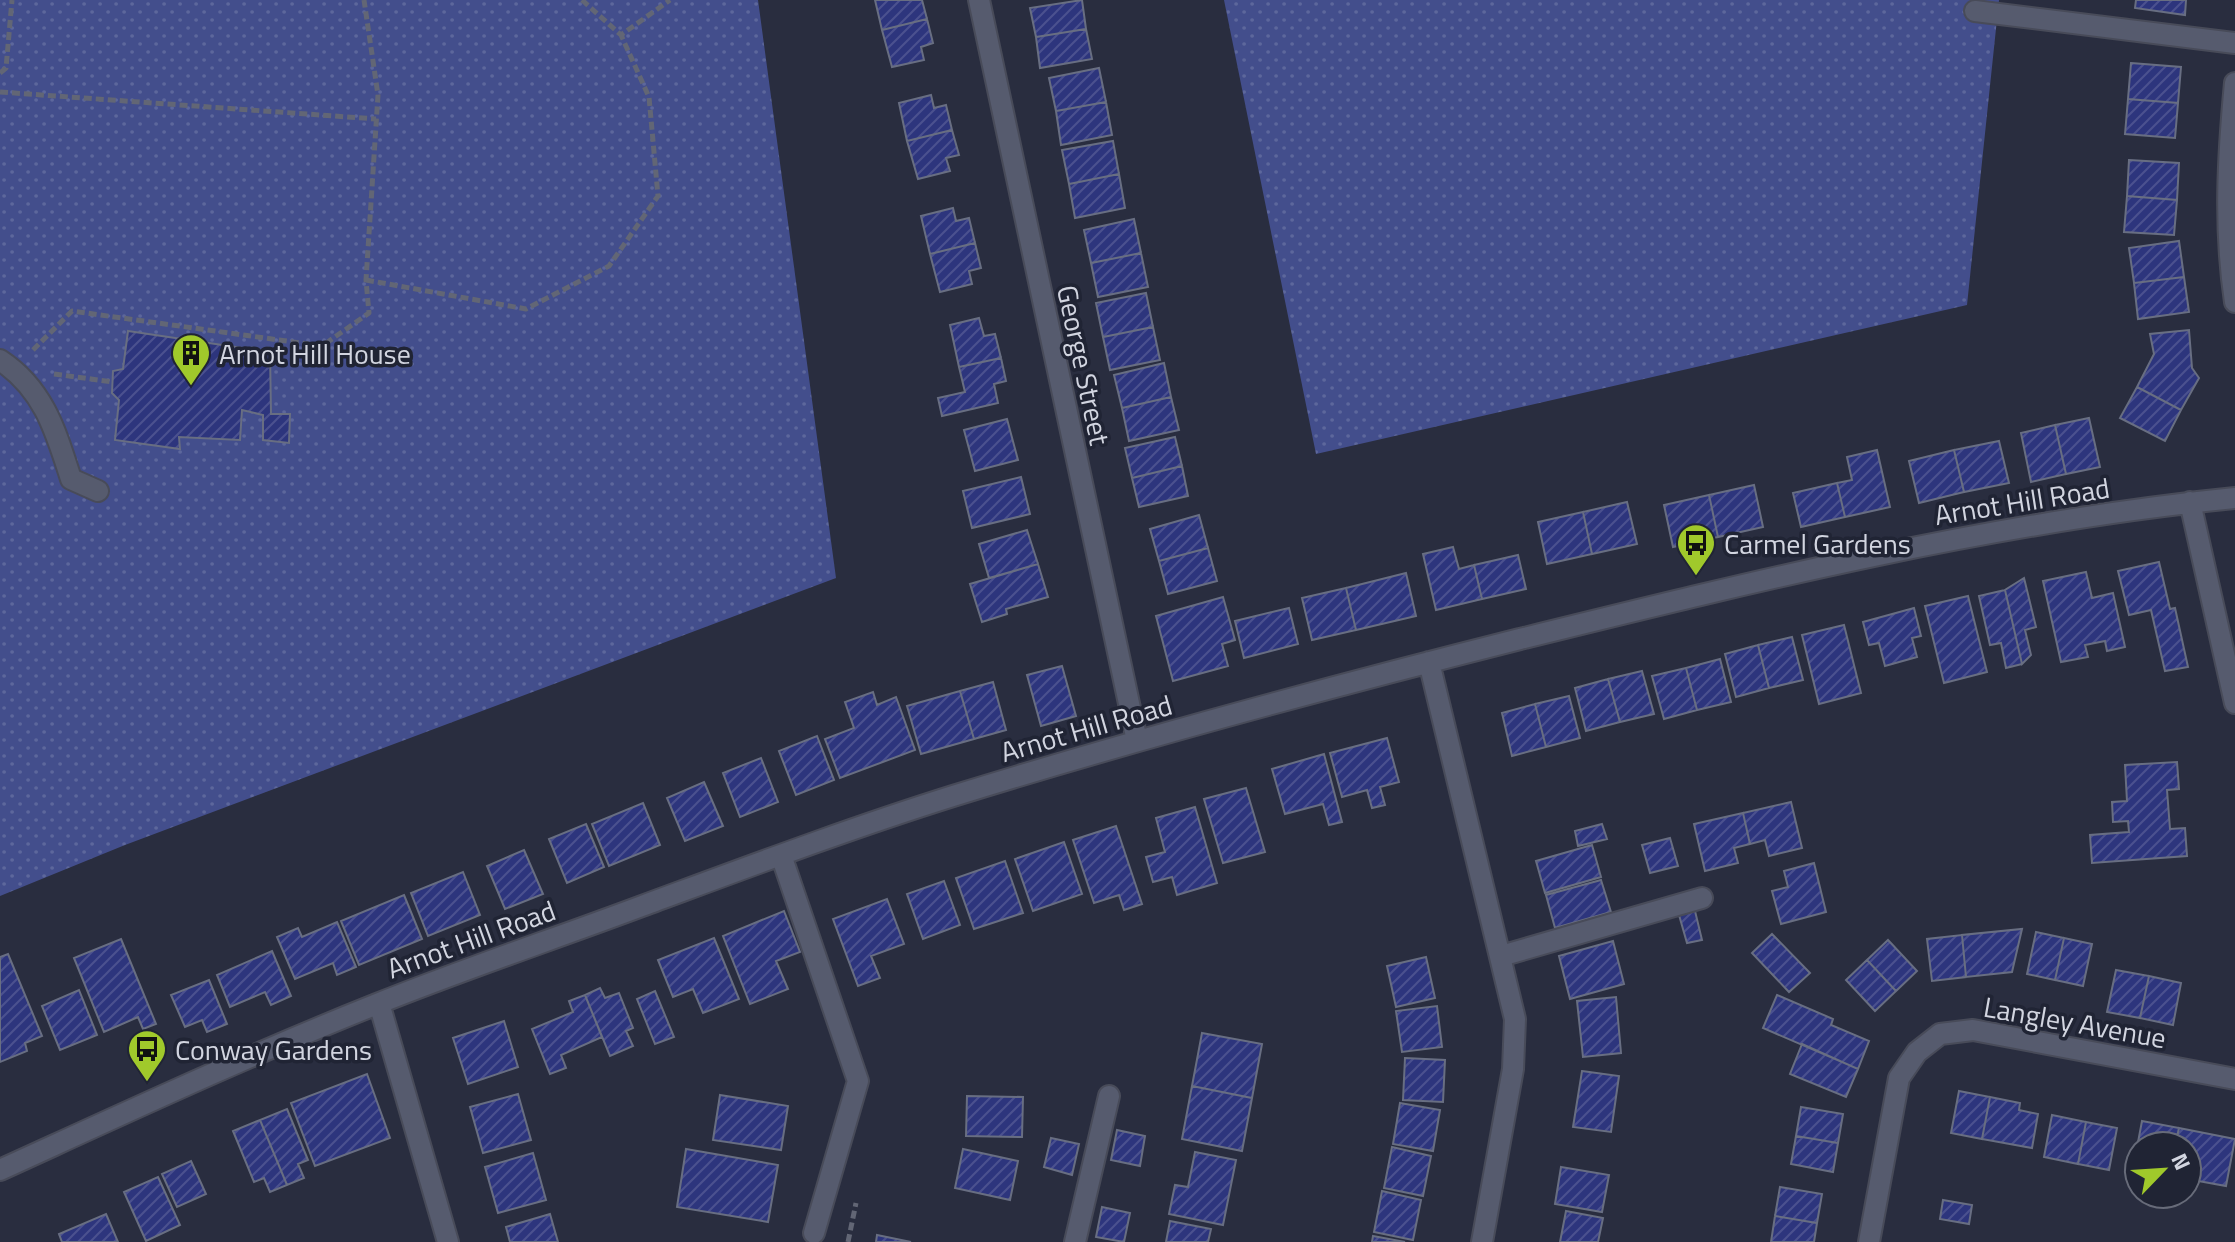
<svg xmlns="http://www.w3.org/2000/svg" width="2235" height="1242" font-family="'Titillium Web',sans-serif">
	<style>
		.park { fill: url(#park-dots) }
		.building { fill: url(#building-hatch); stroke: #686e82; stroke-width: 2 }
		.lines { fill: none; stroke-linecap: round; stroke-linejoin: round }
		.minor-casing { stroke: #484b59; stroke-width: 24 }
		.path { stroke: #626675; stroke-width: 5; stroke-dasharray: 8 4; stroke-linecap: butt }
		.minor { stroke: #565b6e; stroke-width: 20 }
		.labels { text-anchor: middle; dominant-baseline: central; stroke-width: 7; stroke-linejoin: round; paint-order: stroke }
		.poi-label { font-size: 28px; fill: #d2d5e0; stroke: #202434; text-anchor: start }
		.street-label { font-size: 28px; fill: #d2d5e0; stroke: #202434 }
	</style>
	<defs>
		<pattern id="park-dots" width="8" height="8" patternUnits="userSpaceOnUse" patternTransform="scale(2)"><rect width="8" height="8" fill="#434e8c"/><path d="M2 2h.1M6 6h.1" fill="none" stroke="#5d679c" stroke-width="1.8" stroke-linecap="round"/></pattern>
		<pattern id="building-hatch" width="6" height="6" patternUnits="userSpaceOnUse" patternTransform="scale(2)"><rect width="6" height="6" fill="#2d357d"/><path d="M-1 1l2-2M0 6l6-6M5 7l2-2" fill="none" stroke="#4b518f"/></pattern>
	</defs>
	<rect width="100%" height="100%" fill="#292d3f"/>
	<!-- park -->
	<path class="park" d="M0 0H758L836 578 125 845 0 896Z
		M1224 0H1999L1967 305 1316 454Z"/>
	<!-- building -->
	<path class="building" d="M875 0H922L927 19 882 30Z
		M1082 0 1086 29 1036 37 1030 8Z
		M2136 0H2186L2185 15 2135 8Z
		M927 19 933 43 921 47 924 60 892 67 882 30Z
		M1086 29 1092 59 1040 68 1036 37Z
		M2131 63 2181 67 2178 103 2128 99Z
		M1099 68 1106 102 1056 111 1049 78Z
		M931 95 934 108 946 105 952 130 907 141 899 103Z
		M2128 99 2178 103 2175 138 2125 134Z
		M1106 102 1112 135 1061 145 1056 111Z
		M952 130 959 155 946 158 950 171 918 179 907 141Z
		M1113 141 1119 174 1069 184 1062 150Z
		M2129 160 2179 163 2177 200 2127 196Z
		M1119 174 1125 208 1075 218 1069 184Z
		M2127 196 2177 200 2174 235 2124 232Z
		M953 208 956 221 969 218 975 243 930 254 921 216Z
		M1134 219 1141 253 1091 263 1084 230Z
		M2179 241 2184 277 2134 283 2129 248Z
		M975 243 981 268 969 271 972 284 940 292 930 254Z
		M1141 253 1148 287 1098 297 1091 263Z
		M2184 277 2189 312 2138 319 2134 283Z
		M1146 293 1153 327 1103 337 1096 303Z
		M979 318 984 336 995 334 1001 358 959 367 950 325Z
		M1153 327 1160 360 1110 370 1103 337Z
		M2189 330 2192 368 2199 378 2181 410 2137 387 2154 354 2150 334Z
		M128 331 270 352 271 414H290L289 443 263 440V415L242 410 240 440 179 437 180 449 115 440 119 400 112 393 113 371 123 369Z
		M1001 358 1006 381 994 384 998 403 942 416 938 398 965 392 959 367Z
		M1164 363 1171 397 1122 408 1114 375Z
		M2137 387 2181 410 2165 441 2120 418Z
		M1171 397 1179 430 1129 441 1122 408Z
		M2089 418 2100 467 2066 474 2055 425Z
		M1007 419 1018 460 975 471 964 430Z
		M2055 425 2066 474 2031 482 2021 433Z
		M1175 437 1182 466 1132 478 1125 448Z
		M1999 441 2009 483 1964 492 1954 450Z
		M1877 450 1890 507 1845 517 1837 483 1852 480 1847 457Z
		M1954 450 1964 492 1919 503 1909 461Z
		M1182 466 1188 496 1139 507 1132 478Z
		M1021 477 1030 514 972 528 963 491Z
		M1837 483 1845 517 1801 527 1793 493Z
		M1754 485 1763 527 1718 537 1709 495Z
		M1709 495 1718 537 1673 547 1664 505Z
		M1627 502 1637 544 1592 554 1583 512Z
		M1583 512 1592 554 1547 564 1538 522Z
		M1199 515 1208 548 1159 561 1150 529Z
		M1027 530 1038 564 989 578 979 544Z
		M1453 547 1459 569 1474 565 1482 599 1436 610 1423 554Z
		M1208 548 1217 581 1168 594 1159 561Z
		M1518 555 1526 589 1482 599 1474 565Z
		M2159 562 2170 609 2175 608 2188 667 2165 671 2151 610 2129 615 2118 571Z
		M1038 564 1048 597 1006 609 1007 614 982 622 970 584Z
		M2086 572 2092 598 2113 593 2125 647 2107 651 2105 641 2085 645 2088 657 2061 662 2043 581Z
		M1406 573 1416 616 1356 630 1346 588Z
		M2024 578 2036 627 2025 630 2031 655 2022 664 2005 590Z
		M1346 588 1356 630 1312 640 1302 598Z
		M2005 590 2022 664 2006 668 2001 643 1990 645 1979 596Z
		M1968 596 1987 672 1944 683 1925 606Z
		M1223 597 1235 640 1222 644 1228 666 1173 681 1156 616Z
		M1289 608 1298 644 1244 658 1235 621Z
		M1914 608 1921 636 1912 638 1917 657 1885 666 1879 643 1869 645 1863 622Z
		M1844 625 1861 693 1819 704 1802 635Z
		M1792 637 1803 680 1769 688 1758 645Z
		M1758 645 1769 688 1736 697 1725 654Z
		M1720 659 1731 702 1697 710 1686 668Z
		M1062 666 1076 716 1041 726 1027 675Z
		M1686 668 1697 710 1664 719 1652 676Z
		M1642 671 1654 714 1620 722 1608 679Z
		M1608 679 1620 722 1586 731 1575 688Z
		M993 682 1006 730 974 739 960 691Z
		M960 691 974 739 921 754 907 706Z
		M873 692 877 705 896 697 915 750 840 778 825 739 854 728 845 702Z
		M1569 696 1580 738 1546 747 1535 704Z
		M1535 704 1546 747 1512 756 1502 713Z
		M817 736 834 780 796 795 779 751Z
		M1387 738 1399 782 1380 787 1385 805 1372 808 1367 790 1342 797 1330 753Z
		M1324 754 1342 822 1329 825 1323 804 1285 814 1272 769Z
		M761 758 778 802 740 817 723 773Z
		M2177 762 2179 789 2167 790 2170 829 2185 828 2187 856 2092 863 2090 835 2129 832 2128 821 2113 822 2112 802 2127 801 2125 765Z
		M704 782 723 826 685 841 667 798Z
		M1246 788 1265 852 1223 863 1204 799Z
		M1791 802 1802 848 1769 856 1765 840 1750 844 1743 813Z
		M643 803 660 845 609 866 592 824Z
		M1195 807 1217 883 1177 895 1172 877 1153 882 1146 857 1165 852 1156 818Z
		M1743 813 1750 844 1734 848 1738 863 1705 871 1694 824Z
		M586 824 604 867 567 883 549 839Z
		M1602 824 1607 839 1578 846 1575 831Z
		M1116 826 1142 904 1124 910 1119 895 1094 903 1073 840Z
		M1670 838 1678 866 1650 873 1642 845Z
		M1064 842 1082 894 1033 911 1015 859Z
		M1592 845 1601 877 1545 893 1536 861Z
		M524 850 543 894 505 909 487 866Z
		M1005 861 1023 913 974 929 956 878Z
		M1814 863 1826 912 1781 924 1772 891 1788 887 1784 871Z
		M463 872 480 915 428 936 411 893Z
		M1601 880 1611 912 1555 928 1546 895Z
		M944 881 960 925 923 939 907 894Z
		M404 895 422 939 359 965 341 921Z
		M887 899 904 944 871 956 880 978 858 986 833 919Z
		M784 911 800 952 776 961 788 989 750 1004 723 936Z
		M1695 911 1702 940 1687 943 1679 915Z
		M337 922 356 967 337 975 333 963 295 979 277 937 298 928 302 937Z
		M2022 929 2012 972 1966 977 1962 935Z
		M2036 932 2064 938 2055 980 2027 974Z
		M1772 934 1810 973 1789 992 1752 953Z
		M1962 935 1966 977 1932 981 1927 939Z
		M714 938 739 999 703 1013 693 989 673 997 658 960Z
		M2064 938 2092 944 2083 986 2055 980Z
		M121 939 156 1024 143 1029 138 1017 104 1032 74 958Z
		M1888 940 1917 971 1896 991 1867 960Z
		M1613 941 1624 984 1570 999 1559 956Z
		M272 951 291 996 271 1005 265 992 230 1007 217 975Z
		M8 954 42 1036 25 1043 27 1051 0 1062V957Z
		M1426 957 1435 998 1396 1007 1387 966Z
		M1867 960 1896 991 1875 1011 1846 980Z
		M2116 970 2149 976 2140 1018 2107 1012Z
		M2149 976 2181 983 2173 1025 2140 1018Z
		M209 980 227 1024 207 1032 202 1020 185 1027 171 995Z
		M600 988 605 998 619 993 633 1028 626 1031 633 1046 610 1056 585 995Z
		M79 990 97 1035 60 1050 42 1006Z
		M655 991 674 1037 655 1044 637 999Z
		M585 995 602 1037 561 1055 566 1068 550 1074 532 1029 573 1012 569 1001Z
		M1777 995 1833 1019 1831 1025 1869 1041 1858 1069 1763 1028Z
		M1616 997 1621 1053 1583 1057 1577 1001Z
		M1437 1006 1442 1047 1402 1052 1396 1011Z
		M504 1021 518 1067 468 1084 453 1038Z
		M1202 1033 1262 1044 1252 1098 1192 1086Z
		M1802 1044 1858 1069 1846 1097 1790 1074Z
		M1405 1058 1445 1060 1443 1102 1403 1100Z
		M1582 1071 1619 1076 1611 1132 1573 1127Z
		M367 1074 390 1138 315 1166 291 1103Z
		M1192 1086 1252 1098 1242 1151 1182 1139Z
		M1959 1091 1990 1097 1982 1139 1951 1133Z
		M518 1094 531 1140 483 1153 470 1107Z
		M720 1095 788 1106 781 1150 713 1140Z
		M967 1096 1023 1097 1022 1137 966 1136Z
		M1990 1097 2020 1103 2019 1110 2038 1114 2032 1148 1982 1139Z
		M1400 1103 1440 1110 1433 1151 1393 1144Z
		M1801 1107 1843 1114 1838 1143 1796 1136Z
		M287 1109 308 1160 298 1164 304 1178 287 1185 260 1120Z
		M2052 1115 2086 1122 2078 1164 2044 1157Z
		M260 1120 287 1185 270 1192 264 1178 254 1182 233 1131Z
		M2142 1121 2179 1128 2175 1146H2139V1170L2133 1169Z
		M2086 1122 2117 1128 2109 1170 2078 1164Z
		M2179 1128 2235 1139 2226 1186 2187 1179V1146H2175Z
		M1117 1130 1145 1136 1140 1166 1111 1160Z
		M1796 1136 1838 1143 1833 1172 1791 1164Z
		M1051 1138 1079 1144 1072 1175 1044 1167Z
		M1392 1147 1431 1156 1423 1196 1384 1188Z
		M686 1149 778 1165 768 1222 677 1207Z
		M963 1149 1018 1161 1010 1200 955 1188Z
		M1195 1152 1236 1160 1223 1225 1169 1214 1175 1185 1188 1187Z
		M533 1153 546 1200 498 1213 485 1167Z
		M191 1161 206 1194 177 1207 162 1174Z
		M1561 1167 1609 1175 1602 1212 1555 1204Z
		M158 1177 180 1225 146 1241 124 1192Z
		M1780 1187 1822 1194 1817 1223 1775 1216Z
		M1382 1191 1421 1200 1413 1240 1374 1232Z
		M1943 1200 1972 1205 1969 1224 1940 1219Z
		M1102 1207 1130 1213 1124 1242 1096 1237Z
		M1566 1211 1603 1218 1598 1242H1560Z
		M106 1214 118 1242H62L59 1234Z
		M550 1214 558 1242H510L506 1227Z
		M1775 1216 1817 1223 1814 1242H1771Z
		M1170 1221 1211 1229 1208 1242H1166Z
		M877 1235 911 1242H876Z
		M1373 1236 1405 1242H1372Z"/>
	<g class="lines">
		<defs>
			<path id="minor" d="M979 0 1137 741
				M1975 11 2235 43
				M2235 83C2228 157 2224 228 2235 302
				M0 360C44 389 56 432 71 479L98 491
				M2190 502 2235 703
				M1429 662 1515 1019 1513 1069 1482 1242
				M781 855 858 1081 814 1233
				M1501 956 1702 898
				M379 1003 448 1242
				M0 1170C125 1113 249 1055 377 1004 464 969 554 939 642 906 745 868 848 829 953 796 1140 738 1330 687 1520 639 1755 581 1993 522 2235 498
				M1075 1242 1109 1096
				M1869 1242 1899 1078 1917 1052 1940 1034 1973 1030 2235 1079"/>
		</defs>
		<!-- minor casing -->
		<use href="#minor" class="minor-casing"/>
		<!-- path -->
		<path class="path" d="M582 0 621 35 670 0
			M0 73 6 68 12 0
			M0 92 376 119
			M366 280 526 309 609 266 658 196 649 97 621 35
			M33 350 72 311 322 346 369 313 366 280 378 95 364 0
			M54 374 113 382
			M848 1242 856 1203"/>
		<!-- minor -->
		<use href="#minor" class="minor"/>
	</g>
	<!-- icons -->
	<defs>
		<symbol id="building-pin" viewBox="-11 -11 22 30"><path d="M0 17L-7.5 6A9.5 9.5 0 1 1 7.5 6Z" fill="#a0c92b" stroke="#202434"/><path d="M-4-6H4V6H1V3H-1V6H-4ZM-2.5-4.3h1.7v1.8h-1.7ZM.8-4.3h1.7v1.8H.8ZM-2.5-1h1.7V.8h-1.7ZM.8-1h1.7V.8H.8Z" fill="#111"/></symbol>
		<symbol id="bus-pin" viewBox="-11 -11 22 30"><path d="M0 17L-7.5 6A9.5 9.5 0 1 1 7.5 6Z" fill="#a0c92b" stroke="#202434"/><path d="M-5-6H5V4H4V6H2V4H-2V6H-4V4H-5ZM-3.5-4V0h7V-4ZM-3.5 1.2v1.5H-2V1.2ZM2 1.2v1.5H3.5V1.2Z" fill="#111"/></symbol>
	</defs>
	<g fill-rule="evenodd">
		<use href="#building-pin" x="169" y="331" width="44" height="60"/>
		<use href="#bus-pin" x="1674" y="521" width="44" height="60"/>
		<use href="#bus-pin" x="125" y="1027" width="44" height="60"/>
	</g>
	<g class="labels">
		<!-- poi labels -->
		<g class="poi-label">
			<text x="219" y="353">Arnot Hill House</text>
			<text x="1724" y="543">Carmel Gardens</text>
			<text x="175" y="1049">Conway Gardens</text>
		</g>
		<!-- street labels -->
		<g class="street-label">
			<text transform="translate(1084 365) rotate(78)">George Street</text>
			<text transform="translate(2022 501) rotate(-9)">Arnot Hill Road</text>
			<text transform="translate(1086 728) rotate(-16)">Arnot Hill Road</text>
			<text transform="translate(471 939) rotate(-20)">Arnot Hill Road</text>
			<text transform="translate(2075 1022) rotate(10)">Langley Avenue</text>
		</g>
	</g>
	<!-- north arrow -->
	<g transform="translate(2163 1170) rotate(65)"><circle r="38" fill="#202434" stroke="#676b79" stroke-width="2"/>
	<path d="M0-6L14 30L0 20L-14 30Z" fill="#a0c92b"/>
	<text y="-12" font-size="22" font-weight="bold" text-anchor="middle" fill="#d2d5e0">N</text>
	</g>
</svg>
